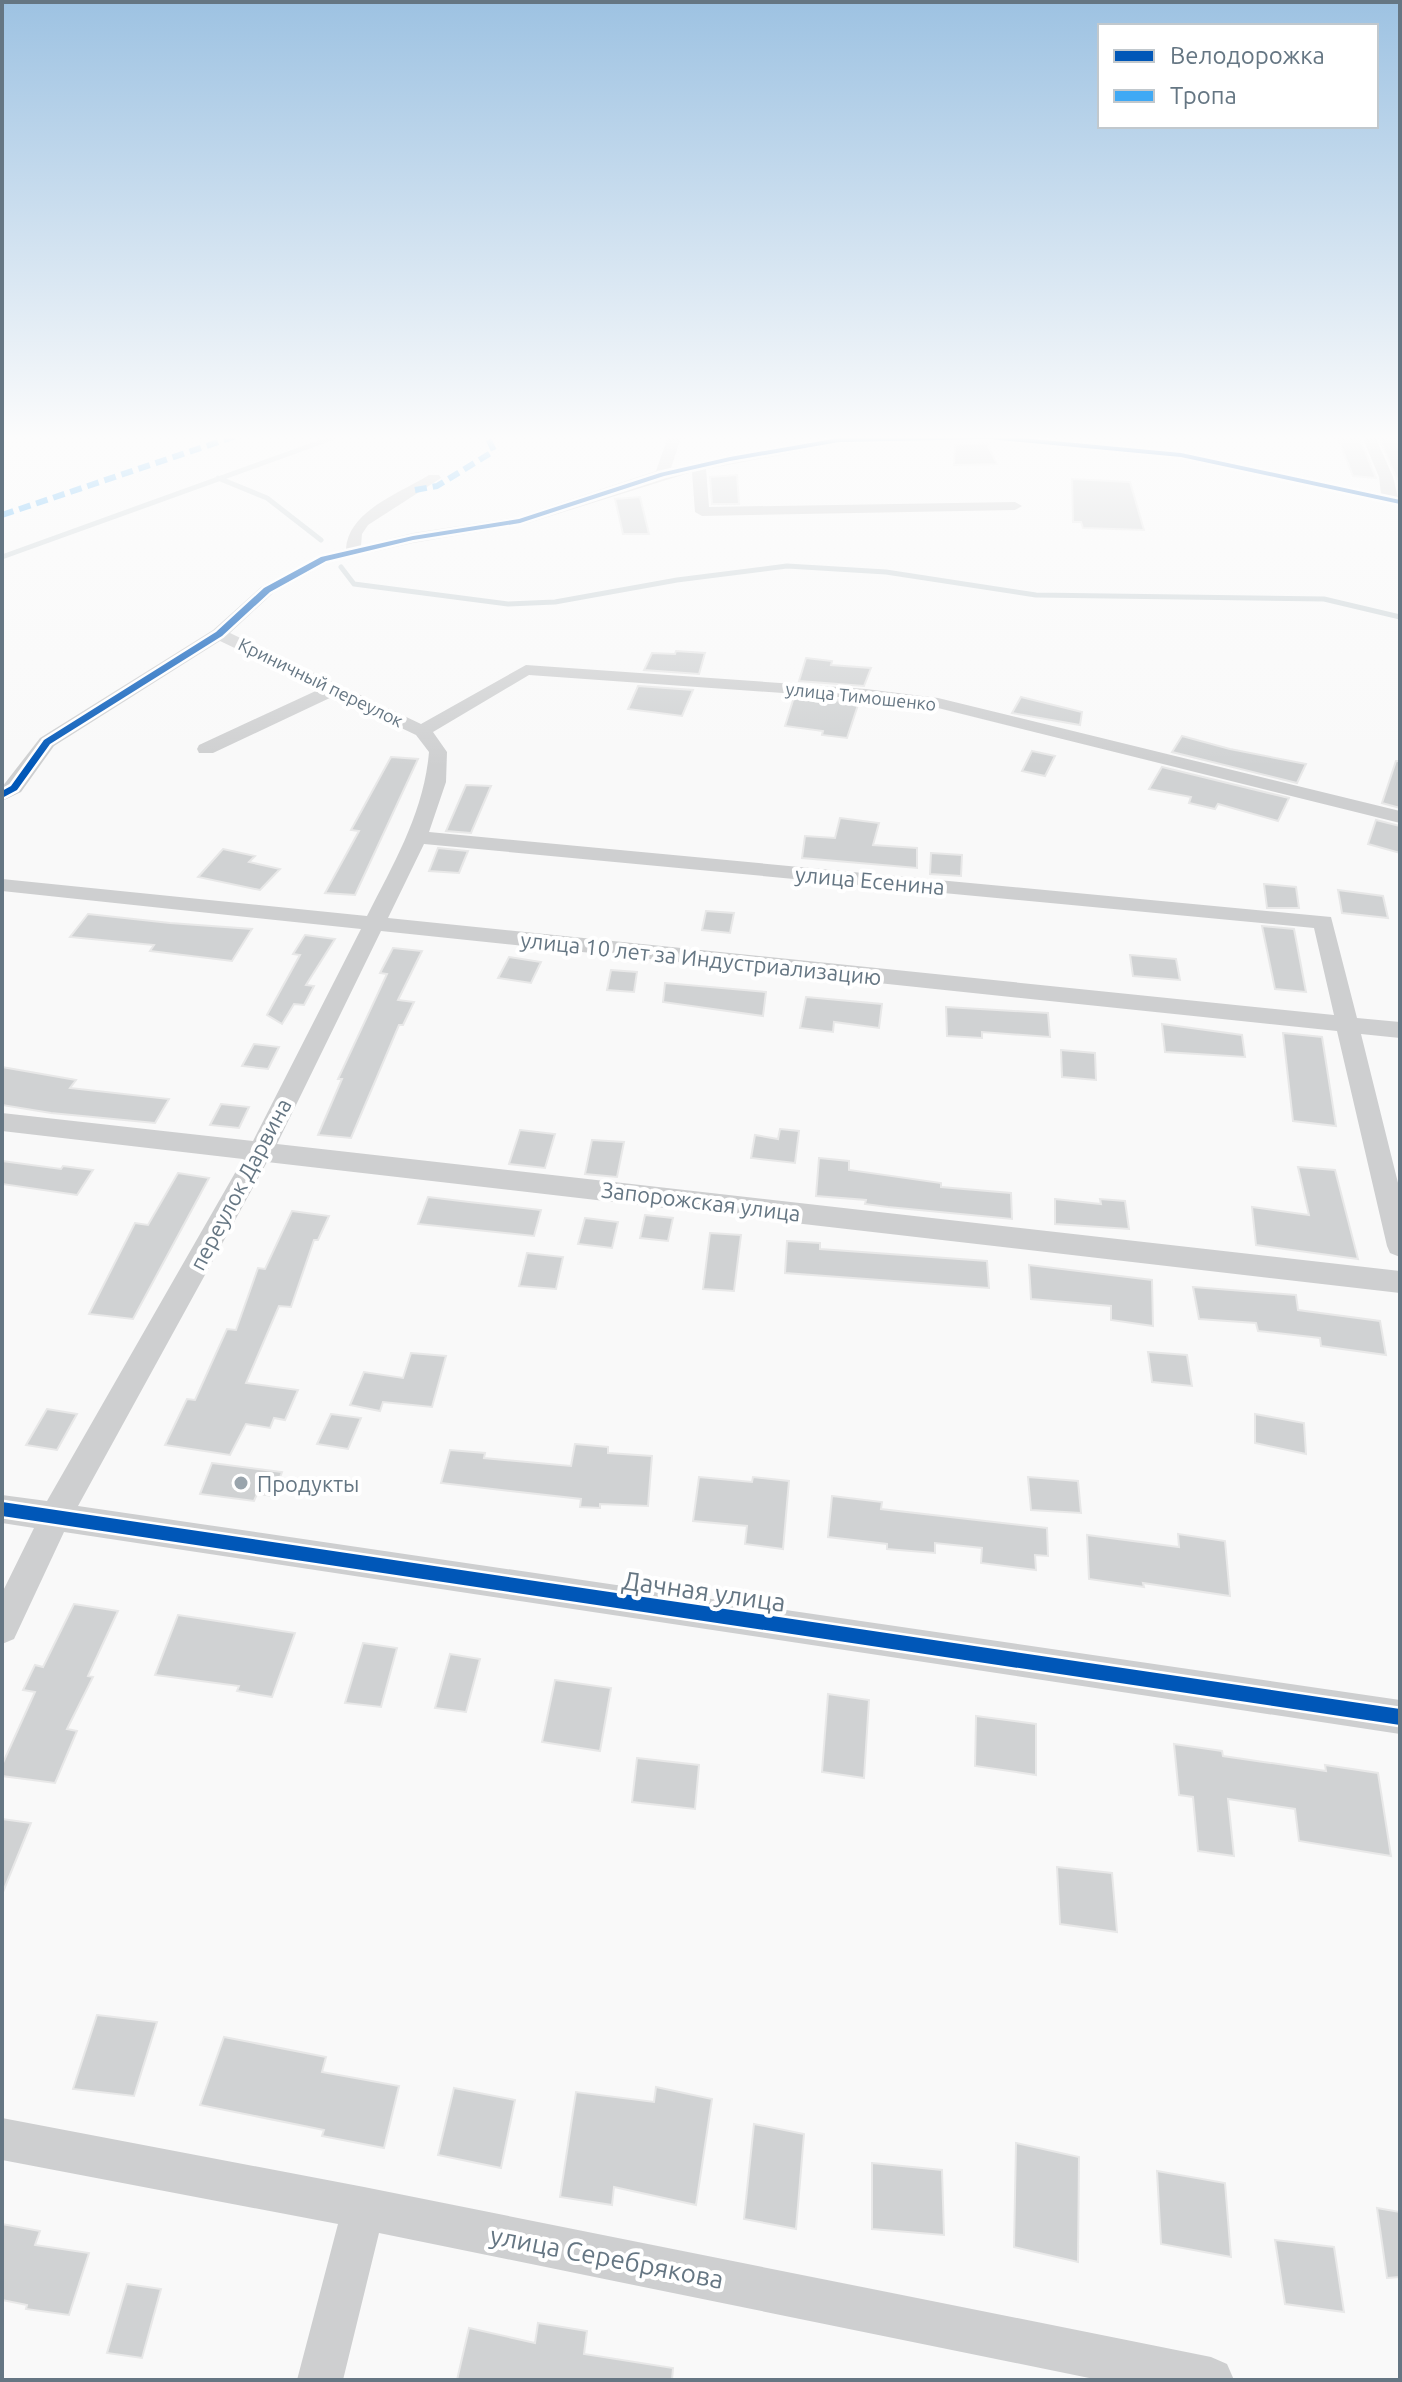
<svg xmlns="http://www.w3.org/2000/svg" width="1402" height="2382" font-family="Ubuntu,sans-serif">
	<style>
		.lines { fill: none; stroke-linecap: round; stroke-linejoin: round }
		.stream { stroke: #ced6d9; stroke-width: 5 }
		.building { fill: #d0d2d3; stroke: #e8e8e8; stroke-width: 2 }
		.minor { fill: #cecfd0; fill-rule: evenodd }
		.quiet { stroke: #3fa9f5; stroke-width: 6; stroke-dasharray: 12 6; stroke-linecap: butt }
		.cycleway-casing { stroke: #fff; stroke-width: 5 }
		.cycleway { fill: #0057b8; fill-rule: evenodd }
		.poi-dot { fill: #99a4ac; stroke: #fff; stroke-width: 3 }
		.labels { text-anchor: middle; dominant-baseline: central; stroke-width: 8; stroke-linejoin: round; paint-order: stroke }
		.far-street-label { font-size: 18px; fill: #657683; stroke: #fff }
		.street-label { font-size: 22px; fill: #657683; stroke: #fff }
		.poi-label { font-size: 22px; fill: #657683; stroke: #fff; text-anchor: start }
		.near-street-label { font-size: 26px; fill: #657683; stroke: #fff }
	</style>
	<rect width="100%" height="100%" fill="#f9f9f9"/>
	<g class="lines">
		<!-- stream -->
		<path class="stream" d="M218 478 267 498 321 540
			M2 557 343 434
			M341 567 354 584 508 604 555 602 677 580 787 566 886 572 1036 595 1324 599 1400 617"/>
	</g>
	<!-- building -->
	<path class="building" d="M1337 436 1359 437 1376 478 1353 476Z
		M1379 438 1400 439V479H1397Z
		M987 444 997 464 954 465 955 445Z
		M737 475 739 504H712L710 477Z
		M1072 479 1130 482 1144 530 1083 528 1081 522H1073Z
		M640 497 649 534H623L615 499Z
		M676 651 705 653 699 674 644 670 652 653 675 654Z
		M806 658 832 661 831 665 871 668 864 686 799 681Z
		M638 686 693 690 682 716 628 709Z
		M794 697 859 702 847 738 822 735 823 731 785 726Z
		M1021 697 1082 712 1080 725 1012 713Z
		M1182 736 1230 749 1306 764 1297 783 1172 752Z
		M1032 751 1055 756 1045 776 1022 771Z
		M391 757 418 759 355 895 325 893 359 831 351 830Z
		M1396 761H1400V808L1382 803Z
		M1162 767 1289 798 1278 821 1218 804 1215 809 1189 803 1191 797 1149 789Z
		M466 785 491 786 471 833 446 831Z
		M840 818 879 823 873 845 917 848V868L802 858 805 836 835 838Z
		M1376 820 1400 826V853L1368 844Z
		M438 848 468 851 459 873 429 871Z
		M223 849 255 856 249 862 280 869 260 890 198 877Z
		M931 853 962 855 961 876 930 874Z
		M1264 884 1296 887 1299 908H1267Z
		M1338 890 1383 896 1388 918 1342 913Z
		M706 911 734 913 730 933 702 930Z
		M88 914 170 923 252 929 232 961 150 951 154 945 70 937Z
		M1262 926 1294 929 1306 992 1275 989Z
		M305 935 335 939 306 985 314 986 304 1005 294 1004 282 1024 267 1015 300 955 293 954Z
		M393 948 422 951 398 1000 414 1002 403 1025H399L351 1138 318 1135 342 1079H338L387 974 380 973Z
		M1130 955 1176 959 1180 980 1133 976Z
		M509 957 541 962 531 983 498 978Z
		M611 970 637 972 634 992 607 990Z
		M665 983 766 992 763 1016 663 1002Z
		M806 997 882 1004 879 1028 834 1022 833 1032 800 1028Z
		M946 1007 1048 1013 1050 1037 982 1032V1038L947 1036Z
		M1162 1024 1242 1035 1245 1057 1165 1052Z
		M1283 1033 1322 1037 1336 1126 1293 1121Z
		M254 1044 279 1047 268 1069 242 1066Z
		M1061 1050 1095 1053 1096 1080 1062 1077Z
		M2 1067 76 1080 70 1088 169 1099 155 1123 51 1113 2 1105Z
		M221 1104 249 1107 239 1128 210 1125Z
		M780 1129 799 1131 795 1163 751 1158 755 1135 778 1139Z
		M520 1130 555 1134 545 1168 509 1164Z
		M592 1140 624 1142 617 1177 585 1174Z
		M819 1158 849 1161V1170L941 1183V1187L1011 1193 1012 1219 888 1207 865 1204 866 1200 816 1196Z
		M2 1161 61 1169 63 1166 93 1170 77 1195 2 1184Z
		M1298 1167 1335 1170 1358 1259 1256 1245 1252 1207 1309 1215Z
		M178 1173 209 1178 133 1319 89 1314 135 1223 148 1225Z
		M428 1197 469 1202 541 1210 534 1236 418 1224Z
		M1055 1199 1101 1204 1100 1199 1125 1201 1129 1229 1055 1224Z
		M292 1211 329 1216 318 1240H314L291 1307 279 1306 246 1383 298 1390 285 1420 274 1418 270 1428 246 1424 230 1455 165 1445 187 1399 195 1400 227 1329 236 1330 258 1268 265 1269Z
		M645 1215 673 1218 668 1241 640 1238Z
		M585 1218 618 1222 612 1248 578 1244Z
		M710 1233 741 1235 734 1291 703 1289Z
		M787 1241 820 1243V1249L987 1261 989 1288 785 1273Z
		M527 1253 563 1257 556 1289 519 1286Z
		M1029 1265 1152 1280 1153 1326 1111 1320V1306L1031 1299Z
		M1193 1287 1296 1295 1298 1310 1380 1321 1386 1355 1321 1346 1320 1338 1258 1331 1256 1323 1199 1319Z
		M1148 1352 1187 1355 1192 1386 1152 1382Z
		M411 1353 446 1356 432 1407 383 1402 380 1411 350 1405 364 1372 403 1378Z
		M47 1409 77 1414 57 1450 26 1445Z
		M331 1414 361 1418 348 1449 317 1444Z
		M1255 1414 1304 1423 1306 1454 1255 1443Z
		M575 1444 608 1447V1453L652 1456 648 1506 600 1504V1508L580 1507 581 1499 441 1483 450 1450 485 1453 484 1458 571 1466Z
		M212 1463 282 1472 273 1496 257 1494 254 1501 200 1494Z
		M699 1477 752 1482 753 1477 789 1481 783 1549 745 1544 747 1526 693 1521Z
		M1028 1477 1078 1481 1081 1513 1031 1510Z
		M832 1496 882 1502 881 1509 1047 1528 1048 1556 1035 1555 1036 1570 981 1563 982 1548 935 1543V1553L887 1549V1544L828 1537Z
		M1178 1534 1225 1541 1230 1596 1143 1583 1144 1587 1089 1579 1087 1535 1179 1547Z
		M74 1604 118 1611 88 1676 93 1677 67 1729 77 1731 55 1783 2 1776V1765L35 1692 23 1690 35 1665 43 1667Z
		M178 1615 295 1633 272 1697 237 1691 239 1686 155 1675Z
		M363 1643 397 1648 381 1707 345 1703Z
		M450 1654 480 1659 466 1712 435 1708Z
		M555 1680 611 1688 600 1751 542 1742Z
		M828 1694 869 1700 864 1778 822 1772Z
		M976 1716 1036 1724V1775L975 1766Z
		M1174 1744 1222 1751 1223 1756 1326 1771 1325 1765 1378 1773 1391 1856 1299 1841 1295 1809 1228 1799 1234 1856 1198 1851 1193 1797 1179 1795Z
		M637 1758 699 1765 695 1809 632 1802Z
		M2 1819 31 1823 3 1892H2Z
		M1057 1867 1112 1873 1117 1932 1060 1924Z
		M97 2015 157 2022 134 2096 73 2089Z
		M224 2037 326 2057 322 2072 399 2086 384 2148 322 2136 324 2130 200 2105Z
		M656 2087 712 2099 696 2205 614 2187 612 2205 560 2197 576 2092 654 2102Z
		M454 2088 515 2100 501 2168 438 2155Z
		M754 2124 804 2134 796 2229 744 2219Z
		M1016 2143 1079 2157 1078 2262 1014 2247Z
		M872 2163 942 2170 944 2235 872 2229Z
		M1157 2171 1225 2183 1231 2257 1161 2244Z
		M1377 2208 1400 2212V2277L1387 2278Z
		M2 2224 40 2231 35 2245 89 2253 69 2315 26 2309 27 2305 2 2300Z
		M1275 2240 1334 2247 1344 2312 1285 2304Z
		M127 2284 161 2289 142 2358 107 2353Z
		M538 2323 587 2331 584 2354 673 2368 672 2380H457L469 2328 535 2343Z"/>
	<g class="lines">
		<!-- minor -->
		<path class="minor" d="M669 434H682L671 468 839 436 995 434 1181 451 1381 494 1379 477 1361 434H1374L1393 477 1400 506 1181 459 989 441 839 444 706 469 709 507 1015 502 1022 506 1015 510 702 516 695 512 692 472 525 524 413 543 329 562 273 593 230 633 421 724 526 665 866 689 938 698 1400 811V823L938 708 866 699 529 675 433 732 447 752 446 782 429 832 1331 917 1357 1018 1400 1022V1038L1361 1034 1400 1191V1257L1390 1253 1387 1246 1337 1031 381 931 277 1144 1400 1271V1293L267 1162 78 1506 1400 1700V1734L64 1532 14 1639 2 1644V1593L34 1528 2 1523V1495L47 1501 243 1159 2 1131V1113L253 1141 361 929 2 891V879L367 916C394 863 424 812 429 752L416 735 334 696 213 753H199L197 749 199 745 320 689 220 641 54 746 21 792 2 801V787L40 738 213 630 261 587 319 556 346 549C348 511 400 493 429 475H439L441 478 368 525 362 534 361 546 413 533 518 517 656 471ZM424 844 1314 928 1334 1015 388 918Z
			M2 2118 364 2187 1211 2357 1227 2364 1234 2380H1099L379 2233 343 2380H297L338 2224 2 2160Z"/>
		<!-- quiet -->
		<path class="quiet" d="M415 490 437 486 494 451 486 434
			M2 515 242 434"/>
		<defs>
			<path id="cycleway" d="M989 435 1181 453 1400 500V504L1181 457 989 439 839 442 730 461 664 476 520 523 413 540 326 561 270 592 222 636 50 744 17 790 2 798V791L11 786 44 740 216 632 264 588 321 557 413 536 519 519 660 473 730 457 839 438Z
				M2 1502 1400 1709V1725L2 1516Z"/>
		</defs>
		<!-- cycleway casing -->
		<use href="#cycleway" class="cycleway-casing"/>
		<!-- cycleway -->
		<use href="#cycleway" class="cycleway"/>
	</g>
	<!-- sky -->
	<linearGradient id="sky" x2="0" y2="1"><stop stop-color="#9dc2e2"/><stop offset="0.57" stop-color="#fcfcfc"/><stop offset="1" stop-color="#fcfcfc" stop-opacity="0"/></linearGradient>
	<rect width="1402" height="767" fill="url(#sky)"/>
	<!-- markers -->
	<circle class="poi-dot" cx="241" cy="1483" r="8"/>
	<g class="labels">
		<!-- far-street labels -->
		<g class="far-street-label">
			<text transform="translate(321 682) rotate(26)">Криничный переулок</text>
			<text transform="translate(861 696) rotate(6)">улица Тимошенко</text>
		</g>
		<!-- street labels -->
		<g class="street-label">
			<text transform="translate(870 880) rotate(5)">улица Есенина</text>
			<text transform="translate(701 958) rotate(6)">улица 10 лет за Индустриализацию</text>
			<text transform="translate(240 1184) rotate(-62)">переулок Дарвина</text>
			<text transform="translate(701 1201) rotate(7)">Запорожская улица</text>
		</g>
		<!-- poi labels -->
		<g class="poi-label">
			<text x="257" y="1483">Продукты</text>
		</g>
		<!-- near-street labels -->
		<g class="near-street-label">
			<text transform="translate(704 1591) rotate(8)">Дачная улица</text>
			<text transform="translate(607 2257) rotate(11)">улица Серебрякова</text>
		</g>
	</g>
	<!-- border -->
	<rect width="1402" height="2382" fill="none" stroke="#657683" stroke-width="8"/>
	<!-- legend -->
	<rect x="1098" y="24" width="280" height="104" fill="#ffffff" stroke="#c1c8cd" stroke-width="2"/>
	<rect x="1114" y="50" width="40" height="12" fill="#0057b8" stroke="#c1c8cd" stroke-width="2"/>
	<text x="1170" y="64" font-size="24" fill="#657683">Велодорожка</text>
	<rect x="1114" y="90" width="40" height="12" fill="#3fa9f5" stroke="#c1c8cd" stroke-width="2"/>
	<text x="1170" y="104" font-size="24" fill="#657683">Тропа</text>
</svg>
